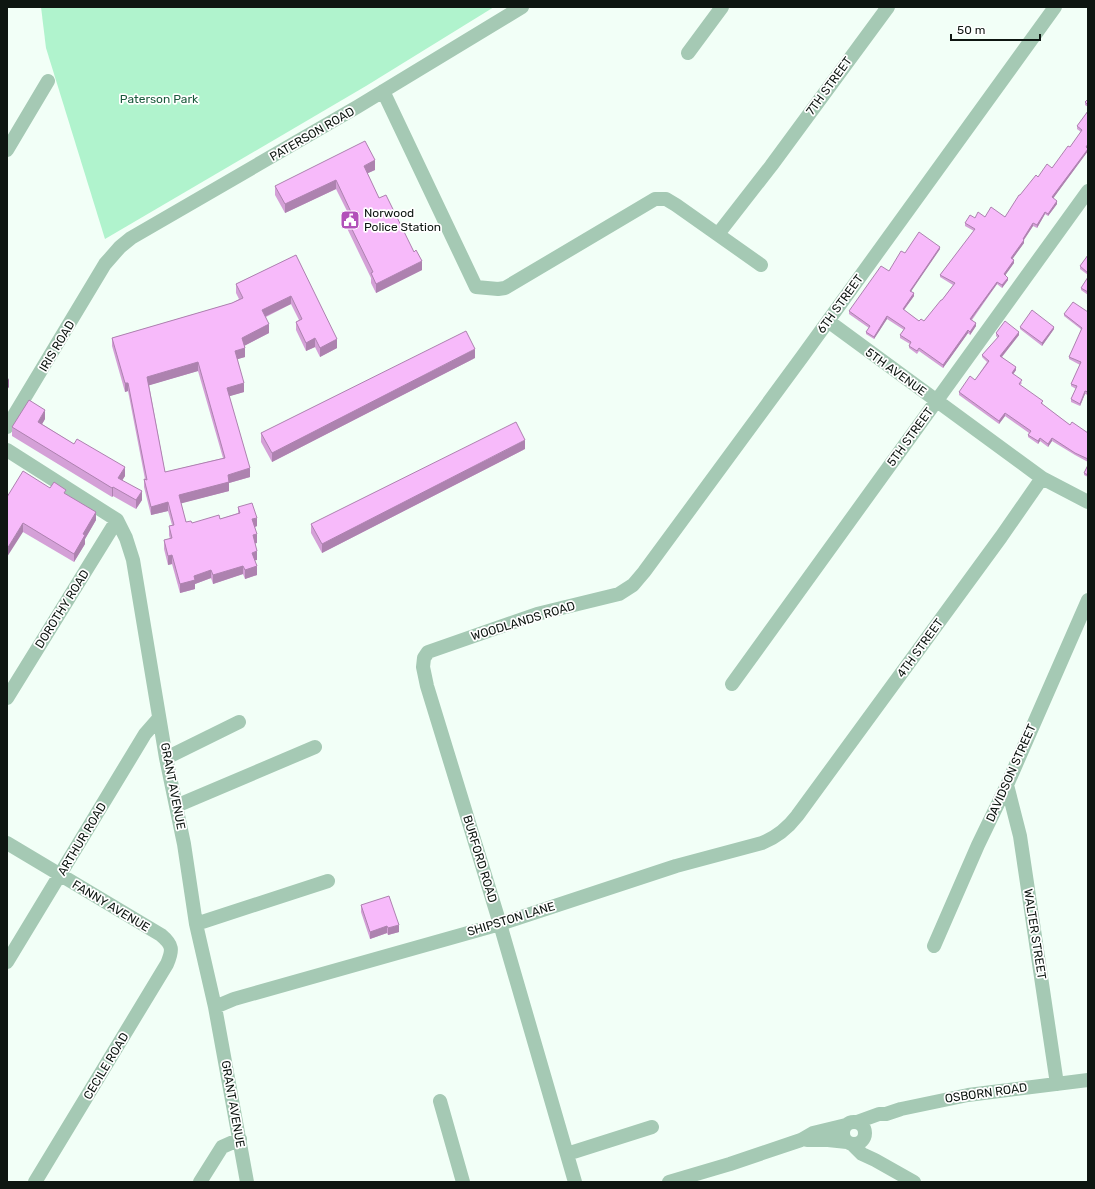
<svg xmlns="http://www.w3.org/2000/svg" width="1095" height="1189" font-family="Rubik,sans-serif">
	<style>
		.green { fill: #b0f3cd }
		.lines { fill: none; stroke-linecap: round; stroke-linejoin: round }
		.minor { stroke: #a5c9b4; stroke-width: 14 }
		.wall { fill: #d4a0d7; fill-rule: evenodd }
		.shaded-wall { fill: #ad82af }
		.building { fill: #f7bafa; stroke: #ad82af; fill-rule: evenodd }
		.labels { text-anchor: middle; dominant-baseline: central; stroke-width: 3.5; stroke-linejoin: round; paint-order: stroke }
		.street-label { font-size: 12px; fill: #0e1611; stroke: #fff }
		.park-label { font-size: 12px; fill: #1b5b3d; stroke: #fff }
		.poi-label { font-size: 12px; fill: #0e1611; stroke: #fff; text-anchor: start }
	</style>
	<rect width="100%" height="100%" fill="#f2fff7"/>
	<!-- green -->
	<path class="green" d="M41 7H494L366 86 105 239 46 48Z"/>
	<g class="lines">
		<!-- minor -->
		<path class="minor" d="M688 53 722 7
			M383 91 476 287 498 289 505 288 655 199H666L676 205 761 265
			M7 150 48 81
			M718 234 771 166 888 7
			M828 321 1042 478 1088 502
			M7 427 105 264 120 247 131 238 357 107 522 7
			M7 450 117 520 126 538 133 560 166 758 184 844 196 924 215 1007 247 1182
			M732 684 1088 191
			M7 698 117 520
			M166 758 239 722
			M1007 785 1020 836 1057 1084
			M176 806 315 747
			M7 843 161 935C173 945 173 950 167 964L35 1182
			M196 924 328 881
			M934 946 978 845 1007 785 1088 600
			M7 962 145 734 159 718
			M215 1007 234 999 500 924 676 866 762 843C777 837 787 829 797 816L1001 537 1042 478
			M440 1101 463 1182
			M843 1133a11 11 0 1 1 22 0a11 11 0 1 1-22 0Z
			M857 1122 879 1114H886L901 1109 968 1095 1088 1080
			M807 1140H828L847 1142
			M852 1144 862 1154 875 1160 914 1182
			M567 1154 652 1127
			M200 1182 222 1147 240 1139
			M575 1182 500 924 427 686 423 667 424 658 428 652 537 614 619 594 633 585 644 572 802 357 1055 7
			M669 1182 730 1164 801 1140 813 1133 846 1125"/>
	</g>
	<!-- wall -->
	<path class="wall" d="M1088 99V107L1085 105V102Z
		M1088 111V147L1087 148 1088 151 1053 198 1057 204 1048 216 1045 214 1037 228 1033 226 1024 240V243L1012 259 1014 263 1005 275 1008 280 1002 288 997 284 972 320 976 326 970 335 968 333 943 368 919 351 917 354 909 348V346L910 344 900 338V335L904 330 887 319 874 339 866 334V332L869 328 849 314V311L889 271 905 253 940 249 911 291 914 296 904 310 919 321H924L942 300 953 285 940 277V275L974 231 965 226V223L975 218 1005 217 1020 195 1038 177 1052 168 1070 147 1081 132 1077 129V126Z
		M375 170 367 173 379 198 422 270 376 293 371 283V278L345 224V215L348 213 336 189 285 213 275 195V186Z
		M296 255 337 348 320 357 315 347 306 351 296 330V322L299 320 291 304 266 317 269 333 244 346 245 357 237 359 244 392 229 396 250 477 229 483V491L181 503 186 522 192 523 220 519 238 513V507L257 526 255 527 257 543H255L257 560H255L257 575 245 579 243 574 213 584 211 578 195 584V589L180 593 172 564 168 565 164 549V540L170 539 169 535V526L172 525 168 511 151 515 144 487V479H145L128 391 125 392 112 346V338L232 303 239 299 236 293V284ZM198 371 223 458 165 472 149 385Z
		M1088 255V275L1080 269V266Z
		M1088 277V295L1081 290V288Z
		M1088 312V395L1085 394 1080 406 1071 402V399L1076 389 1071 386V384L1080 365 1069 359V357L1082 330 1064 316V314Z
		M1020 327 1054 329 1042 346 1020 329Z
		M996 333 1019 335 1002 357 1016 370 1013 374 1022 383 1020 385 1043 403 1042 404 1070 425 1088 433V462L1075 455 1052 441 1048 447 1040 441 1038 444 1028 437V435L1029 433 1005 416 999 424 959 395V392L975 380 987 362 982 357V355L998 338 996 336Z
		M475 358 272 462 261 442V433Z
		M45 419 42 424 125 476 122 480 142 500 136 509 113 496 112 497 12 436V427Z
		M525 449 322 553 311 533V524Z
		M1088 465V477L1084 475V473Z
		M66 495 96 520 85 539V544L74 562 23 532 7 497Z
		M361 905 399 932 388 935 387 933 370 939 361 912Z"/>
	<!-- shaded-wall -->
	<path class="shaded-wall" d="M1088 149V151L1052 200V197Z
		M375 160V170L364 175V166Z
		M336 180V189L285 213V204Z
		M1057 201V204L1048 216V214Z
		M1045 212V214L1037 228V225Z
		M1033 223V226L1023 241V239Z
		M1024 240V243L1011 261V258Z
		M940 247V249L910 293V291Z
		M1014 260V263L1004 277V274Z
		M422 261V270L376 293V284Z
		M1008 278V280L1002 288V285Z
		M997 282V284L970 321V319Z
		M914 293V296L903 311V309Z
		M291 296V304L262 318V310Z
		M887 316V319L874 339V337Z
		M976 323V326L970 335V332Z
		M269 324V333L242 347V338Z
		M1054 327V329L1042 346V343Z
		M968 330V333L943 368V365Z
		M1019 332V335L1000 359V356Z
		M315 338V347L306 351V343Z
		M337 339V348L320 357V348Z
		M245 348V357L235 360V351Z
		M475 349V358L272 462V453Z
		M198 362V371L147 386V377Z
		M1016 367V370L1012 376V373Z
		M9 378V387L7 390V382Z
		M125 383H128V391L125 392Z
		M244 383V392L227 397V388Z
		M1085 391V394L1080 406V404Z
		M45 410V419L38 431V422Z
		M1005 413V416L999 424V421Z
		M1040 438V441L1038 444V441Z
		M1052 438V441L1048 447V444Z
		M525 440V449L322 553V544Z
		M125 467V476L118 487V478Z
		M250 468V477L229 483V491L179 504V495L228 475Z
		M113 487V496L112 497V488Z
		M142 491V500L136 509V500Z
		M168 502V511L151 515V507Z
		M96 512V520L85 539V544L74 562V554L83 534Z
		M257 518V526L252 528V519Z
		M23 523V532L7 557V549Z
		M257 534V543L253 544V535Z
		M257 551V560L252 561V553Z
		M172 555V564L168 565V556Z
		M243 566V574L213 584V575Z
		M257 566V575L245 579V570Z
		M211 570V578L195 584V589L180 593V584L194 576Z
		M399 925V932L388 935V928Z
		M387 926V933L370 939V932Z"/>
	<!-- building -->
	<path class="building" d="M1088 99V105L1085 102Z
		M1088 111V144L1086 147 1088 149 1052 197 1057 201 1048 214 1045 212 1037 225 1033 223 1023 239 1024 240 1011 258 1014 260 1004 274 1008 278 1002 285 997 282 970 319 976 323 970 332 968 330 943 365 919 348 917 351 909 346 911 342 900 335 905 328 887 316 874 337 866 332 870 326 849 311 881 266 889 271 901 251 905 253 919 232 940 247 910 291 914 293 903 309 919 321 921 319 924 321 941 300H942L955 283 940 275 975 229 965 223 970 215 975 218 978 212 985 217 991 207 1005 217 1019 195H1020L1036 175 1038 177 1047 164 1052 168 1068 146 1070 147 1082 130 1077 126Z
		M365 141 375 160 364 166 379 198 386 195 414 252 416 250 422 261 376 284 371 273 373 272 345 215 351 212 336 180 285 204 275 186Z
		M296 255 337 339 320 348 315 338 306 343 296 322 302 319 291 296 262 310 269 324 242 338 245 348 235 351 244 383 227 388 250 468 228 475 229 482 179 495 186 522 191 521 192 523 219 515 220 519 240 513 238 507 252 503 257 518 252 519 257 534 253 535 257 551 252 553 257 566 245 570 243 566 213 575 211 570 194 576 195 580 180 584 172 555 168 556 164 540 172 538 169 526 174 525 168 502 151 507 144 479 147 480 128 383H125L112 338 232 303 243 298 236 284ZM198 362 225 458 165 472 147 377Z
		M1088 255V273L1080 266Z
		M1088 277V292L1081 288Z
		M1073 302 1088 312V392L1085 391 1080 404 1071 399 1077 386 1071 384 1081 362 1069 357 1082 328 1064 314Z
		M1032 310 1054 327 1042 343 1020 327Z
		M1005 321 1019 332 1000 356 1016 367 1012 373 1022 380 1019 384 1043 401 1041 403 1070 425 1072 422 1088 433V459L1075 453 1052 438 1048 444 1040 438 1038 441 1028 435 1031 431 1005 413 999 421 959 392 970 376 975 380 989 361 982 355 999 336 996 333Z
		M466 331 475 349 272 453 261 433Z
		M29 400 45 410 38 422 74 444 77 439 125 467 118 478 142 491 136 500 113 487 112 488 12 427Z
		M516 422 525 440 322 544 311 524Z
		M1088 465V475L1084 473Z
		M23 471 50 488 54 482 66 490 64 493 96 512 83 534 85 535 74 554 23 523 7 549V497Z
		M389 896 399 925 388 928 387 926 370 932 361 905Z"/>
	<!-- icons -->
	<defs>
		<symbol id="civic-square" viewBox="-11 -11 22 22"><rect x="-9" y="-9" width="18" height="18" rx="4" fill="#b251b9" stroke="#fff"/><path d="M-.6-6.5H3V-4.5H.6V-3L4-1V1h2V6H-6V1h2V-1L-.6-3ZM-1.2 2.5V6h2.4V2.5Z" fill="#fff"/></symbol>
	</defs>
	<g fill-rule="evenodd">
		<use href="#civic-square" x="339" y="209" width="22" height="22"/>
	</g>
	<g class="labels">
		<!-- street labels -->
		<g class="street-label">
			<text transform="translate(829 86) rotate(-54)">7TH STREET</text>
			<text transform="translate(312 134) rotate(-30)">PATERSON ROAD</text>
			<text transform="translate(840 304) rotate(-54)">6TH STREET</text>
			<text transform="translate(57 346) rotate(-59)">IRIS ROAD</text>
			<text transform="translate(896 372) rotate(36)">5TH AVENUE</text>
			<text transform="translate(910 437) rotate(-54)">5TH STREET</text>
			<text transform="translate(62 609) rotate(-58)">DOROTHY ROAD</text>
			<text transform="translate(523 621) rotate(-17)">WOODLANDS ROAD</text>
			<text transform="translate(920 648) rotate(-54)">4TH STREET</text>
			<text transform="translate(1011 773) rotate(-66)">DAVIDSON STREET</text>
			<text transform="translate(173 786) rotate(79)">GRANT AVENUE</text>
			<text transform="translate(82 839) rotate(-59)">ARTHUR ROAD</text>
			<text transform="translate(480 859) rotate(73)">BURFORD ROAD</text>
			<text transform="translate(111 906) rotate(31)">FANNY AVENUE</text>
			<text transform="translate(511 919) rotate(-17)">SHIPSTON LANE</text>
			<text transform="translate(1035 934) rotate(81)">WALTER STREET</text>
			<text transform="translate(106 1066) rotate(-59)">CECILE ROAD</text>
			<text transform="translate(986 1093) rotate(-8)">OSBORN ROAD</text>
			<text transform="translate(233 1104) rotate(80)">GRANT AVENUE</text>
		</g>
		<!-- park labels -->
		<g class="park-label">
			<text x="159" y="99">Paterson Park</text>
		</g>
		<!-- poi labels -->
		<g class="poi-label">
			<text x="364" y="213">Norwood<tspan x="364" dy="14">Police Station</tspan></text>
		</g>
	</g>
	<!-- border -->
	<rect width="1095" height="1189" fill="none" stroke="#0e1611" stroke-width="16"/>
	<!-- scale -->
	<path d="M951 34v6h89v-6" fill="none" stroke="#0e1611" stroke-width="2"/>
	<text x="957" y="34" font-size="12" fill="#0e1611" stroke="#ffffff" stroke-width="3" paint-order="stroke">50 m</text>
</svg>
